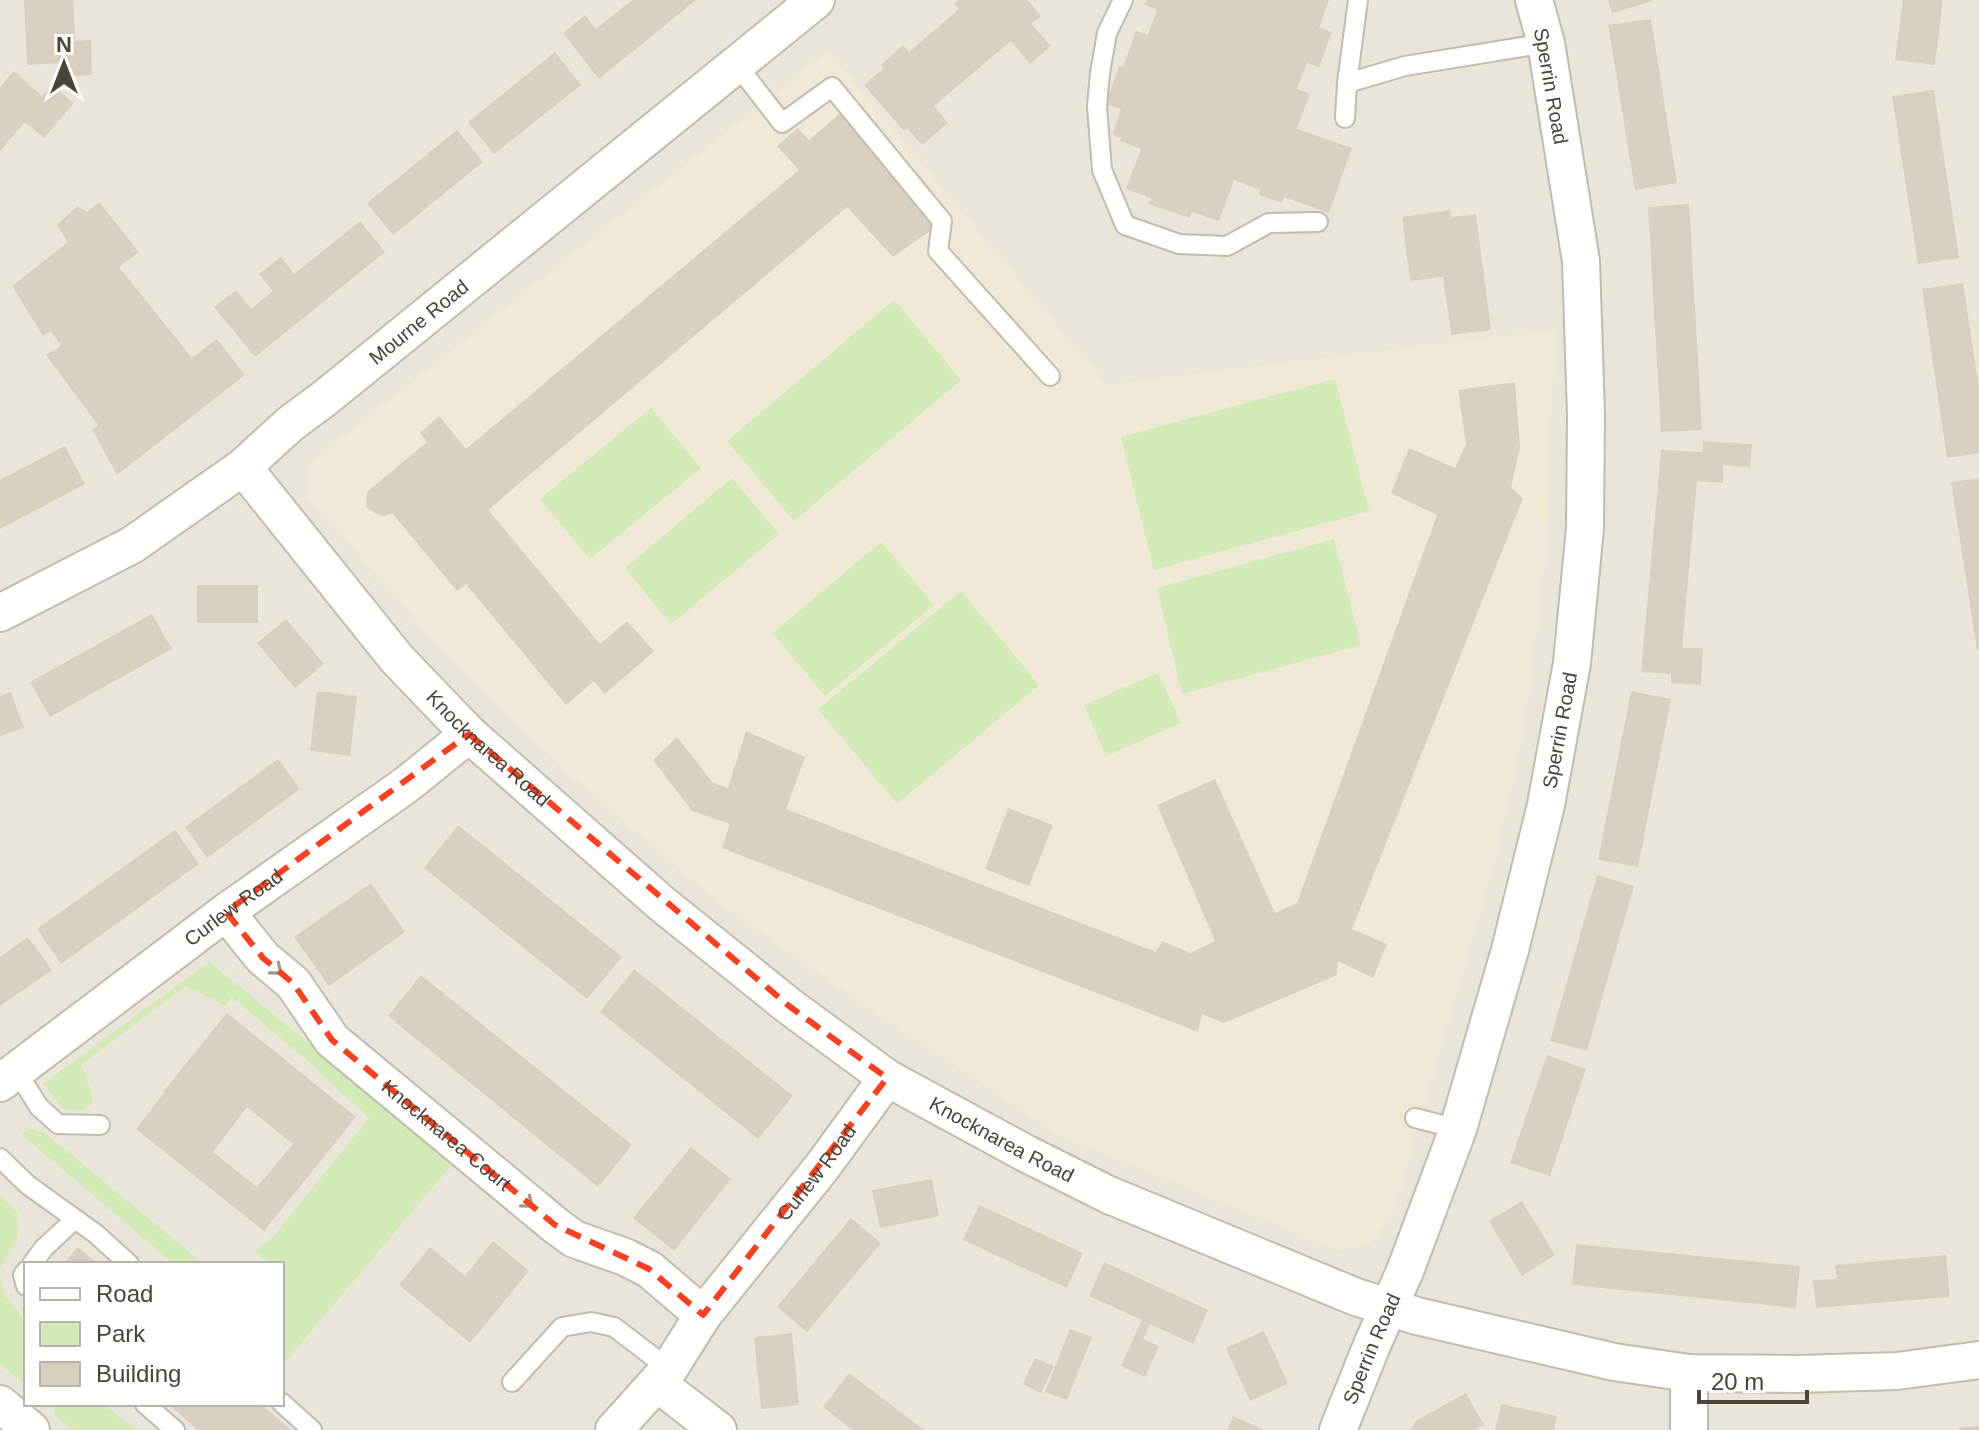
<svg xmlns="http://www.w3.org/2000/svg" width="1979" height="1430" font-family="Arial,sans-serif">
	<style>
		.residential { fill: #eae5da; fill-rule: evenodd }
		.education { fill: #efe8d6 }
		.green { fill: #d2eab5 }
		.building { fill: #d8cfc1; fill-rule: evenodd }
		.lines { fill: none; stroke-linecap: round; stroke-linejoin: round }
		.lane-casing { stroke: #c2bbae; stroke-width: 22 }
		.street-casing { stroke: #c2bbae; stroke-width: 40 }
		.lane { stroke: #fff; stroke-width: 18 }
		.street { stroke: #fff; stroke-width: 36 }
		.oneway { stroke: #9c9892 }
		.marked { fill: none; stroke: #fc3f1d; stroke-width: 6; stroke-dasharray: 16 10; stroke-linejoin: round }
		.labels { text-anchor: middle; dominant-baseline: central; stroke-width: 7; stroke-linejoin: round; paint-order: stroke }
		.street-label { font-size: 20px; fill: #4b4439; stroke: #fff }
	</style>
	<rect width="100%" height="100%" fill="#f6f3ec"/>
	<!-- residential -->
	<path class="residential" d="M0 0H1979V1430H0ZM26 1264H282V1404H26Z"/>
	<!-- education -->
	<path class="education" d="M828 51 1107 385 1555 330 1545 565 1524 731 1498 852 1394 1212 1371 1244 1338 1250 1060 1135 866 1007 712 897 562 768 414 618 308 496 311 462Z"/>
	<!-- green -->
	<path class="green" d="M894 300 961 380 794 521 727 441Z
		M1335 379 1369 511 1154 570 1121 437Z
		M651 408 701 468 590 559 540 499Z
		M732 478 779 534 671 624 625 568Z
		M1334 539 1361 645 1182 694 1157 588Z
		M881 542 934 605 825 696 773 633Z
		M961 591 1039 685 897 804 818 709Z
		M1158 673 1181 723 1106 756 1084 705Z
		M209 962 454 1162 287 1360 282 1355V1264H271L255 1251 273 1237 369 1118 311 1064 231 996 226 1006 186 986 81 1065 90 1087 93 1102 84 1110 64 1109 43 1084Z
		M30 1129 45 1133 204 1264H174L21 1134Z
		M0 1195 19 1215 17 1239 0 1270Z
		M0 1272 3 1293 26 1321V1385L0 1364Z
		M54 1404H103L137 1430H73L54 1414Z"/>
	<!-- building -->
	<path class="building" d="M24 0H73L75 41 91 40 92 75 65 76V63L27 65Z
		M632 0H696L599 79 563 33 585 15 596 29Z
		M959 0H1027L1041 16 1031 24 1051 46 1030 64 1011 41 934 106 948 123 922 145 907 128 904 131 864 85 884 68 881 65 903 45 909 52 959 9 954 4Z
		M1146 0H1329L1319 28 1332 32 1319 67 1307 63 1297 89 1310 94 1297 129 1352 148 1329 213 1284 197 1282 203 1259 195 1260 190 1234 180 1219 221 1192 212 1190 218 1148 204 1151 198 1126 189 1141 149 1120 141 1121 138 1112 135 1121 109 1106 104 1119 66 1123 67 1136 31 1148 35 1157 9 1144 5Z
		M1608 0H1653V1L1612 13Z
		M1903 0H1943L1935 65 1895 60Z
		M1651 19 1677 183 1635 190 1608 25Z
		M555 52 581 85 494 154 468 122Z
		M14 71 42 96 52 85 74 103 44 138 25 122 0 151V87Z
		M1934 90 1959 258 1918 264 1892 96Z
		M844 110 934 228 893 257 847 207 488 510 600 644 627 621 654 651 605 694 594 681 566 705 466 584 457 591 392 513 384 516 375 513 366 507 367 492 427 442 420 433 439 416 466 449 799 170 777 146 798 128 809 140Z
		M457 130 483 162 393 235 367 203Z
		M99 202 139 252 119 267 192 358 217 339 245 375 117 475 92 429 98 425 46 355 61 346 51 331 43 336 12 286 68 242 57 225 77 206 87 212Z
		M1689 204 1702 430 1661 432 1648 207Z
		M1450 210 1451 217 1476 214 1491 330 1451 335 1443 277 1410 281 1402 217Z
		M360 221 385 252 255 357 214 307 236 290 251 309 273 291 259 274 281 257 294 274Z
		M1963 283 1979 389V453L1947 458 1922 289Z
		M1515 382 1520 447 1511 488 1523 498 1352 929 1387 944 1373 978 1338 961 1337 975 1224 1023 1202 1014 1198 1032 722 848 730 824 692 811 653 760 677 737 713 783 728 788 746 731 805 757 786 809 1156 952 1162 941 1190 953 1215 941 1157 805 1215 779 1275 913 1297 903 1437 515 1391 493 1409 448 1455 468 1466 444 1458 390Z
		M1703 441 1752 444 1750 467 1723 465V483L1697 481 1682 648H1703L1701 685 1671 683V674L1641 672 1661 450 1702 452Z
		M65 446 85 484 0 529V480Z
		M1979 478V650H1977L1951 482Z
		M197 585H258V623H197Z
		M152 614 172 649 50 717 30 682Z
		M286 619 324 664 295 688 257 643Z
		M317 691 357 696 350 756 310 751Z
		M1631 691 1671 699 1638 867 1598 860Z
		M11 692 24 728 0 736V696Z
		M278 759 300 789 207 858 185 827Z
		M1008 808 1053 825 1029 886 985 869Z
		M458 825 622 957 587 999 424 868Z
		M175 830 199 864 61 964 37 929Z
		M1597 875 1634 886 1587 1051 1550 1041Z
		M371 883 405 932 329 986 294 937Z
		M28 937 52 970 0 1006V957Z
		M634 969 793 1096 758 1139 600 1012Z
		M421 975 632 1145 598 1187 388 1016Z
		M227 1013 356 1117 264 1231 136 1129 164 1093 163 1092ZM247 1107 293 1144 257 1187 213 1152Z
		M1547 1055 1586 1069 1550 1176 1510 1163Z
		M691 1147 731 1179 674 1251 633 1218Z
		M932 1179 939 1216 880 1228 872 1190Z
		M1522 1201 1555 1255 1522 1276 1489 1221Z
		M979 1205 1083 1253 1067 1288 963 1240Z
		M851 1218 881 1243 807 1332 777 1307Z
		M493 1241 529 1271 470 1343 399 1285 430 1247 465 1276Z
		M1576 1244 1800 1266 1796 1308 1572 1285Z
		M78 1247 98 1264H63Z
		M1946 1255 1950 1297 1816 1308 1813 1280 1837 1279 1835 1265Z
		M1104 1262 1208 1310 1193 1344 1150 1324 1143 1339 1159 1346 1145 1377 1121 1366 1142 1320 1089 1296Z
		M1070 1329 1092 1337 1067 1400 1045 1392Z
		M1264 1331 1288 1384 1250 1401 1226 1348Z
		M792 1333 799 1405 761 1409 754 1337Z
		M1035 1358 1054 1366 1041 1393 1023 1384Z
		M849 1373 894 1407 924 1430H852L823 1407Z
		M1466 1393 1484 1425 1475 1430H1410L1417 1420Z
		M168 1404H261L291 1430H198Z
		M1501 1404 1557 1416 1554 1430H1495Z
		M1233 1416 1264 1430H1227Z
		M1979 1426V1430H1959V1428Z"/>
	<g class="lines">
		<defs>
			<path id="lane" d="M1123 0 1107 33 1100 73 1097 106 1102 170 1125 225 1179 244 1227 246 1269 223 1318 222
				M737 65 782 123 832 87 942 221 938 251 1050 376
				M1347 83 1405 66 1546 43
				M1345 118 1347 83 1358 0
				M16 1070 39 1107 58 1124 100 1125
				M1415 1118 1458 1129
				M0 1158 28 1185 96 1234 129 1264
				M32 1264 44 1248 75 1219
				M26 1271 23 1275 26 1286
				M512 1382 562 1327 591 1322 614 1327 669 1369
				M282 1403 312 1430
				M145 1404 175 1430"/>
			<g id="street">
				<path id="s1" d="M243 467 397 659 469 734 661 903 789 1006 887 1078 1025 1153 1109 1195 1356 1297 1417 1316 1614 1362 1689 1373 1798 1374 1897 1371 1979 1360"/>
				<path id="s2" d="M0 613 132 545 243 467 290 424 325 398 816 0"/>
				<path id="s3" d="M226 912 263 958 293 983 332 1040 555 1225 574 1239 625 1257 649 1269 703 1315"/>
				<path id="s4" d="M0 1083 226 912 406 785 469 734"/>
				<path d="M1689 1373V1430"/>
				<path d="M657 1383 718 1430"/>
				<path d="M0 1404 31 1430"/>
				<path id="s5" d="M614 1430 669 1369 703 1315 822 1167 887 1078"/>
				<path id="s6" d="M1338 1430 1372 1345 1405 1271 1458 1129 1510 950 1546 805 1572 663 1585 528 1586 415 1581 261 1546 43 1534 0"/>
			</g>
		</defs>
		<!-- lane casing -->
		<use href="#lane" class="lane-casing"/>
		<!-- street casing -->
		<use href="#street" class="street-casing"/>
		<!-- lane -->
		<use href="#lane" class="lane"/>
		<!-- street -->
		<use href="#street" class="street"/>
	</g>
	<!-- one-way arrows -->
	<defs><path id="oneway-chevron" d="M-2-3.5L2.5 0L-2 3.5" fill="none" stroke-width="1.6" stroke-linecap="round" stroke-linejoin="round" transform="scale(2)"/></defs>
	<g class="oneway">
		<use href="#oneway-chevron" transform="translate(277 970) rotate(39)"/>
		<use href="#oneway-chevron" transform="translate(528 1203) rotate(40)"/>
	</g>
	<!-- marked area -->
	<path class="marked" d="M469 734 789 1006 887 1078 703 1315 649 1269 555 1225 332 1040 293 983 263 958 226 912Z"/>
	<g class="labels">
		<!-- street labels -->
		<g class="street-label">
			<text transform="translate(1551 86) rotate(80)">Sperrin Road</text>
			<text stroke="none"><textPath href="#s2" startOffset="512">Mourne Road</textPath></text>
			<text stroke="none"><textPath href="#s6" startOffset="736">Sperrin Road</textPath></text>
			<text stroke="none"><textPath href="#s1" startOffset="374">Knocknarea Road</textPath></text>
			<text stroke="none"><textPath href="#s4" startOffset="292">Curlew Road</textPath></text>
			<text stroke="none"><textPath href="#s3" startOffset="316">Knocknarea Court</textPath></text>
			<text stroke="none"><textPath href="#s1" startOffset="1022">Knocknarea Road</textPath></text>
			<text stroke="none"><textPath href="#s5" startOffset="328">Curlew Road</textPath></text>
			<text stroke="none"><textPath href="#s6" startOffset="88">Sperrin Road</textPath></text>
		</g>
	</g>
	<!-- legend -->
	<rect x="24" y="1262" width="260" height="144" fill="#ffffff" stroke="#b7b4b0" stroke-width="2"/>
	<rect x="40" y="1288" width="40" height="12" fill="#ffffff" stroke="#b7b4b0" stroke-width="2"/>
	<text x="96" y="1302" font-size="24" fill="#4b4439">Road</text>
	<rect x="40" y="1322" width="40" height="24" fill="#d2eab5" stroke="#b7b4b0" stroke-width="2"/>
	<text x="96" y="1342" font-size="24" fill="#4b4439">Park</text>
	<rect x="40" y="1362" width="40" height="24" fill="#d8cfc1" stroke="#b7b4b0" stroke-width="2"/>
	<text x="96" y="1382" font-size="24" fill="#4b4439">Building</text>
	<!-- north arrow -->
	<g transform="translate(64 64)" stroke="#ffffff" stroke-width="6" paint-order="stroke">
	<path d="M0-6L14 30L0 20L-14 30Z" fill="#4b4439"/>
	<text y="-12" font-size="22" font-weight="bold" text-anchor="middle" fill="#4b4439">N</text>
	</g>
	<!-- scale -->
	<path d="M1699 1390v12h108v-12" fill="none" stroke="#4b4439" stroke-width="4"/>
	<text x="1711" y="1390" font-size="24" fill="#4b4439" stroke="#ffffff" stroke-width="6" paint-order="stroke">20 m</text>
</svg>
